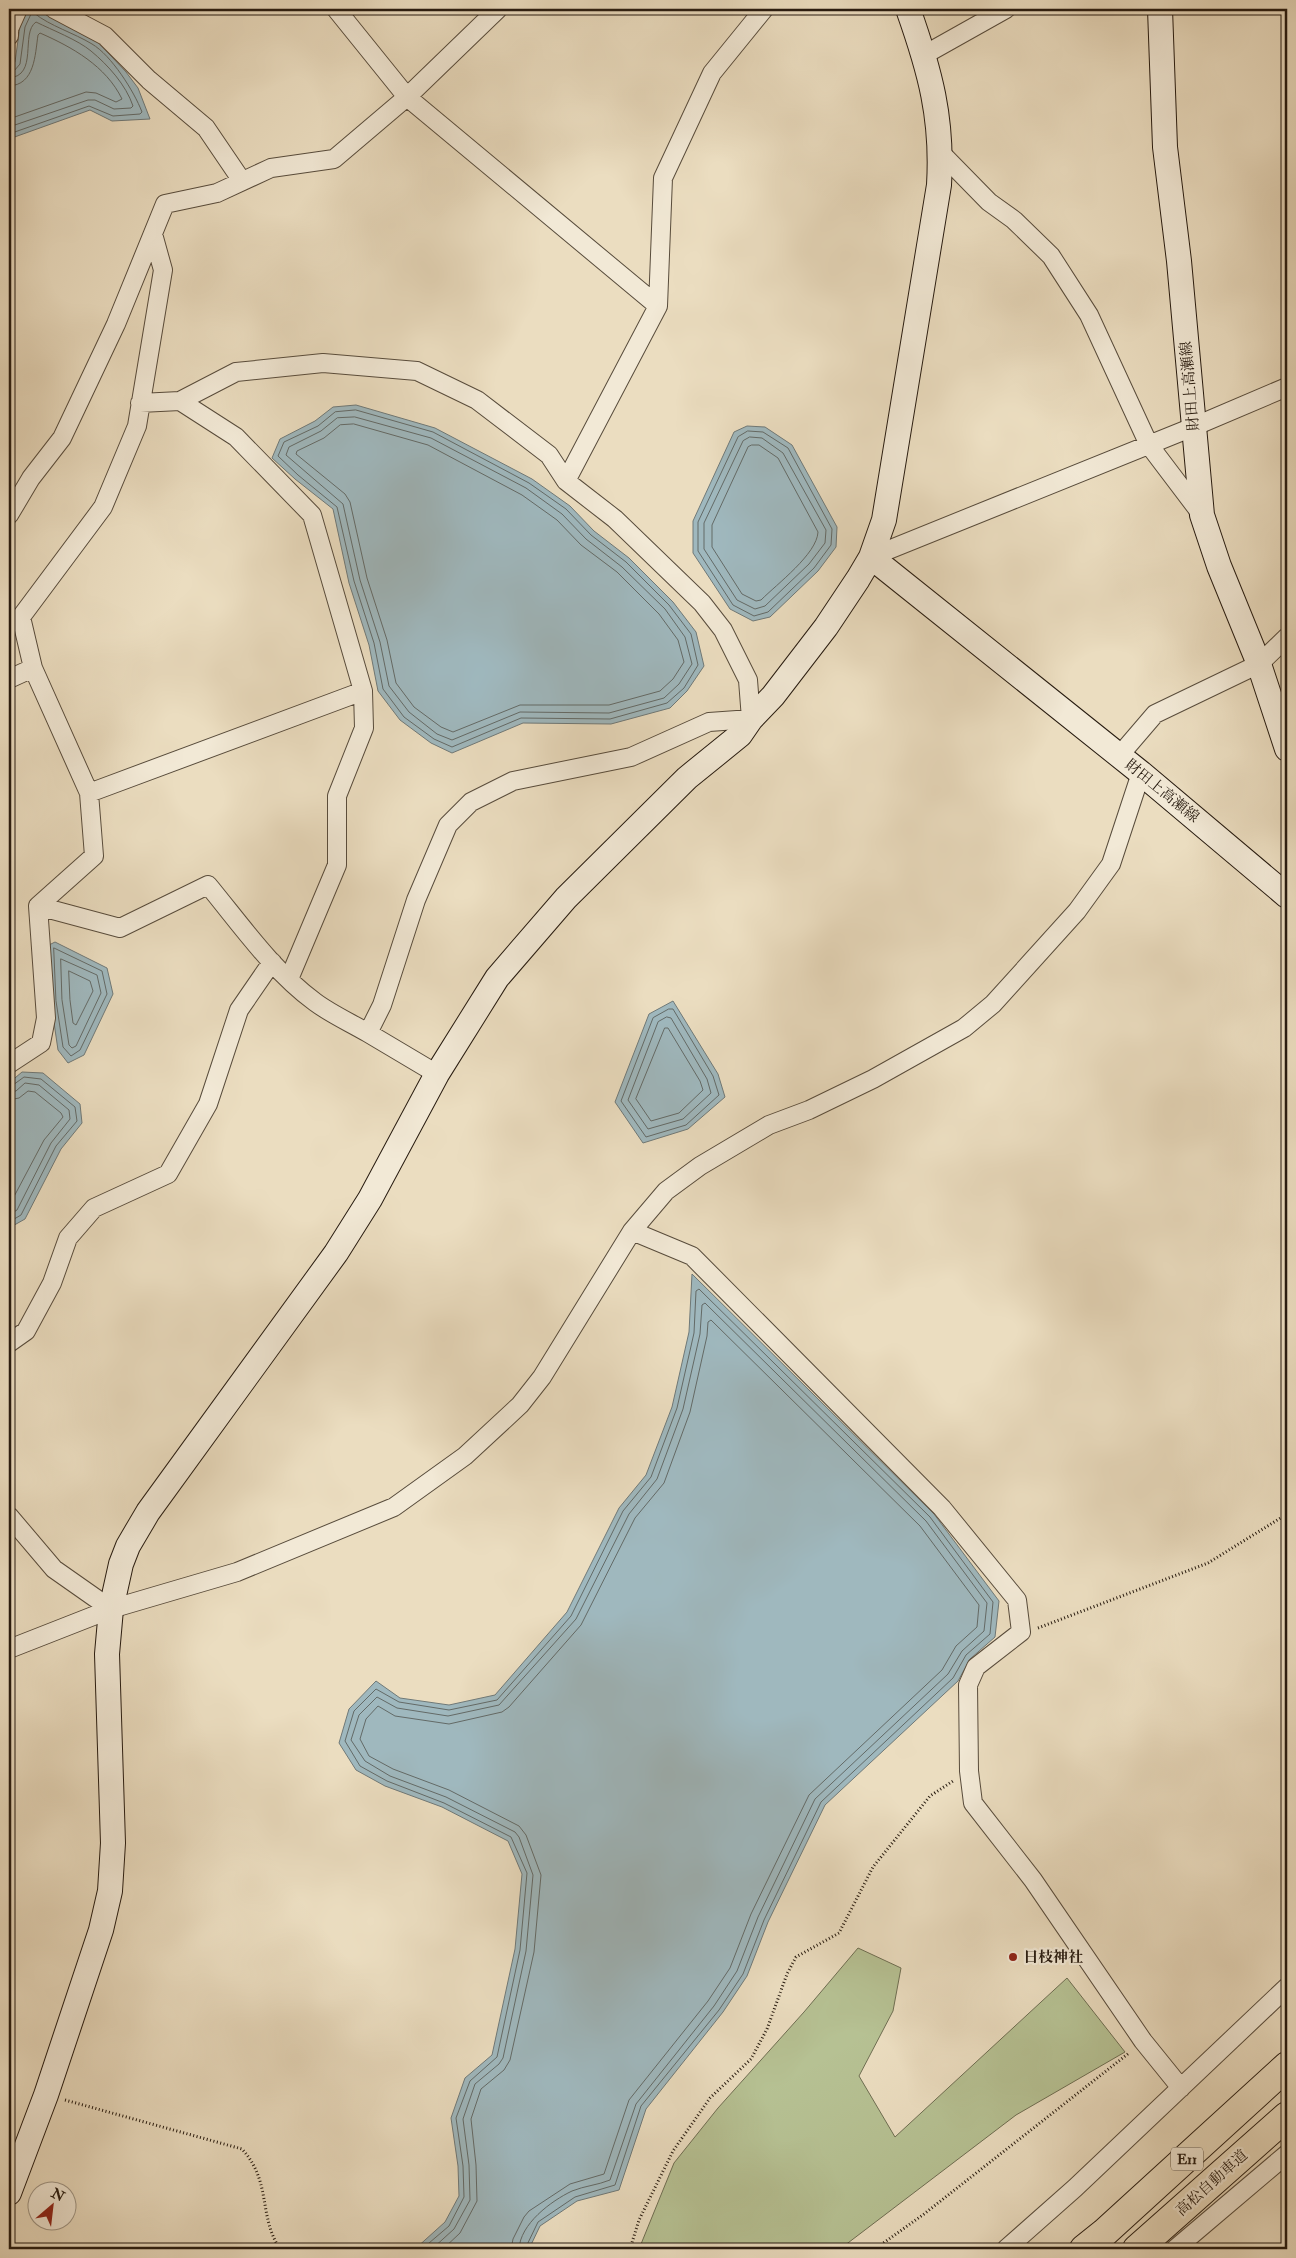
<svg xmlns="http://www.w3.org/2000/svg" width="1296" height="2258" font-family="'IM FELL Double Pica','Noto Serif JP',serif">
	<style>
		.green { fill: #b6c193; stroke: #6e6e52 }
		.water { fill: #9fb8be; stroke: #6f7978 }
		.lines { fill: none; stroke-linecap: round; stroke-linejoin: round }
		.shore { stroke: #636a67; stroke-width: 1 }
		.street-casing { stroke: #584c3c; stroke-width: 20 }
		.secondary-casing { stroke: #271b10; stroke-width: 26 }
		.highway-casing { stroke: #271b10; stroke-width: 30 }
		.path { stroke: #271b10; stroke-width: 3; stroke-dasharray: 1 2.5; stroke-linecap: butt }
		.street { stroke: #f2e9d6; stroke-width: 18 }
		.secondary { stroke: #f2e9d6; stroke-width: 24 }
		.highway { stroke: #ebddc0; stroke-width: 28 }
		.poi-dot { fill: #8f2418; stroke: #f2e9d6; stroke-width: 2 }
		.labels { text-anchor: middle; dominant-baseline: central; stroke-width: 4.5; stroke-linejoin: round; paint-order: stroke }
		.shield { fill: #f2e9d6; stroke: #64594b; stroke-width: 1 }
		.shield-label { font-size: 14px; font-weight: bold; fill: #271b10 }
		.street-label { font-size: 15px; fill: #271b10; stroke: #f2e9d6 }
		.poi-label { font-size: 15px; font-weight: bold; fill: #271b10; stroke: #f2e9d6; text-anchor: start }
	</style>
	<rect width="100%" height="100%" fill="#ebddc0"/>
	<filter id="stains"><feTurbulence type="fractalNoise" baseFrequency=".004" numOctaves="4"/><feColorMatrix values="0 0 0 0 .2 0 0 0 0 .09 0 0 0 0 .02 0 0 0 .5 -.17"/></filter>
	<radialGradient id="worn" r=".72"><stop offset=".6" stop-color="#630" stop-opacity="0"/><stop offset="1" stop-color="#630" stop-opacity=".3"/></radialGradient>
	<!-- green -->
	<path class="green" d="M858 1948 901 1968 893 2011 859 2076 895 2137 1067 1978 1125 2052 1016 2115 840 2249H639L674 2163 718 2108 804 2012Z"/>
	<!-- water -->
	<path class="water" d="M27 9H35L97 41 126 72 138 88 150 119 112 121 90 110 9 139V69L15 62 20 26Z
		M356 405 435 428 532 479 570 506 594 531 629 558 673 602 696 632 704 666 687 691 670 708 611 724 523 723 452 753 431 743 400 720 378 691 369 645 349 583 333 509 295 479 272 458 280 439 315 421 333 407Z
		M747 426 765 427 792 445 837 527 836 547 818 571 770 617 753 621 730 609 693 553V521L734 432Z
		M55 942 107 968 113 994 84 1055 68 1063 58 1050 51 1002 47 946Z
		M673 1001 718 1074 725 1097 688 1129 643 1143 615 1102 649 1014Z
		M22 1072 43 1073 80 1104 82 1123 61 1149 25 1219 9 1228V1083Z
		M692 1274 934 1514 999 1601 995 1637 970 1659 958 1681 825 1805 768 1922 747 1976 723 2012 646 2109 619 2190 577 2201 540 2226 529 2249H415L445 2222 459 2196 458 2166 451 2118 465 2078 492 2055 515 1949 522 1874 508 1841 442 1807 385 1786 356 1770 339 1743 349 1709 376 1681 400 1698 449 1705 495 1695 567 1612 619 1508 646 1475 672 1407 689 1332Z"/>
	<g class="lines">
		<!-- shore -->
		<path class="shore" d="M9 72 14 71 20 64 25 27 31 14 34 13C50 26 74 33 92 44 111 55 134 91 142 112L140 114 113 116 89 106 9 134
			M9 78C39 76 20 33 36 22 52 30 78 40 91 51 108 65 126 85 133 106L131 108 114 109 95 100H88L9 127
			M9 86C35 85 35 55 38 35L40 33C72 47 106 66 122 99L116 102 96 93 86 92 9 119
			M356 410 433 432 529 483 566 509 591 535 626 562 669 605 691 634 698 665 684 688 667 703 610 719 521 718 452 747 434 739 404 717 383 689 374 643 354 581 337 507 298 475 278 456 284 442 318 426 335 412Z
			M355 417 431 438 526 488 562 514 586 539 622 567 665 609 685 637 692 664 679 684 664 698 609 713 520 712 452 740 437 734 409 712 389 686 380 642 360 580 343 504 286 455 289 447 321 431 337 418Z
			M354 424 428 445 522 495 557 520 581 545 617 572 659 614 678 640 684 662 673 679 660 691 609 705H520L453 732 441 727 414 707 396 683 387 640 367 578 350 502 345 494 296 454 297 451 324 438 340 425Z
			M748 431 763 432 788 448 832 529 831 545 814 568 768 612 754 616 733 605 698 551V522L738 437Z
			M750 437 762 438 783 453 826 530 825 543 809 564 765 606 755 609 737 600 704 549V523L743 441Z
			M752 445H759L778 458 818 532C817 554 777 584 761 600L756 601 742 594 712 547V525L748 447Z
			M54 948 102 971 107 994 80 1050 71 1056 63 1047 56 1001Z
			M61 959 97 975 101 993 76 1046 72 1048 69 1045 62 1000Z
			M69 971 90 981 93 991 76 1025 73 1023 70 1000Z
			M669 1009H673L713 1076 719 1095 686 1125 646 1137 621 1101 653 1018Z
			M667 1017 671 1018 707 1079 711 1093 683 1119 648 1129 628 1100 658 1022Z
			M665 1028H668L700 1081 703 1090 679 1113 651 1121 636 1099Z
			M9 1086 13 1085 24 1077 41 1079 75 1107 77 1121 56 1146 21 1215 9 1222
			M9 1092 16 1091 25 1083 39 1085 69 1110 70 1119 51 1143 17 1210 9 1215
			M9 1100 19 1098 28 1091 35 1092 61 1113 63 1117 44 1140 9 1206
			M422 2249 449 2226 464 2197 463 2166 456 2118 470 2081 497 2057 520 1950 527 1873 511 1837 444 1803 387 1781 360 1766 345 1741 354 1711 376 1689 399 1702 449 1710 497 1700 571 1616 623 1511 651 1477 677 1408 694 1333 696 1291 699 1289 930 1517 993 1602 990 1634 966 1655 953 1678 821 1802 764 1920 743 1974 719 2010 641 2106 615 2185 575 2197 538 2222 525 2249
			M432 2249 454 2229 470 2200 469 2165 463 2119 475 2084 499 2064 503 2058 526 1951 533 1875 519 1837 515 1832 446 1797 390 1776 365 1761 351 1740 359 1715 377 1697 397 1708 448 1716 499 1705 576 1619 629 1514 657 1479 683 1409 700 1334 702 1305 705 1303 926 1521 987 1603 984 1631 962 1651 948 1674 815 1799 758 1917 737 1971 714 2006 636 2104 610 2180C598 2185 584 2186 572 2191 551 2201 520 2224 519 2249
			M443 2249 460 2233 477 2201 476 2165 471 2119 481 2089 504 2070 510 2060 534 1952 541 1875 526 1835 519 1826 449 1790 393 1769 369 1756 360 1739 366 1719 378 1706 395 1716 449 1724 502 1712 509 1707 581 1625 635 1518 664 1483 690 1412 707 1336 708 1322 711 1320 920 1526 979 1605 977 1627 956 1646 942 1670 809 1795 751 1914 730 1968 708 2001 629 2100 604 2174 570 2184 529 2211 524 2217 513 2239 511 2249"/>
		<defs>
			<path id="street" d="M54 9 105 36 149 80 206 128 242 181
				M336 9 407 97 658 306
				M9 36V29L18 9
				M924 55 1006 9
				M941 153 989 202 1014 220 1051 256 1089 315 1149 445 1202 515
				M180 401 236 437 312 515 363 691 364 728 337 796V865L289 979
				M566 481 658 306 663 178 712 73 764 9
				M9 515 31 478 62 438 116 324 165 204 217 193 271 168 334 159 407 97 498 9
				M871 557 1193 427 1287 387
				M9 679 33 668
				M1119 756 1155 714 1259 664 1287 637
				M89 793 363 691
				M38 906 120 928 208 885C241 925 273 971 315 1002 331 1014 351 1023 368 1033L382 1005 416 900 448 825 471 802 513 781 631 757 709 722 751 719 748 680 723 630 702 603 615 519 566 481 549 455 477 400 417 371 323 363 236 372 180 401 140 403
				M368 1033 437 1074
				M9 1064 41 1043 46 1018 38 906 94 856 89 793 33 668 21 617 103 507 137 426 163 270 153 234
				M632 1231 692 1256 942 1508 1017 1600 1021 1632 976 1667 968 1685 969 1771 973 1803 1033 1880 1143 2041 1181 2088
				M9 1343 26 1331 52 1283 68 1238 94 1208 168 1174 208 1104 239 1010 272 962
				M9 1516 54 1569 111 1609
				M9 1649 111 1609 237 1572 394 1507 465 1456 520 1405 542 1377 632 1231 666 1191 700 1166 769 1125 809 1110 873 1079 964 1028 993 1004 1077 911 1111 864 1141 773
				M1006 2249 1075 2188 1287 1987
				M1175 2249 1287 2154"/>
			<path id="secondary" d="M1160 9 1165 147 1179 261 1202 515 1219 566 1259 664 1287 749
				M871 557 1141 773 1287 896
				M9 2193 46 2095 101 1930 110 1891 113 1843 107 1654 111 1609 121 1564 128 1546 148 1512 336 1253 370 1199 437 1074 497 978 566 898 687 778 740 735 751 719 773 696 826 627 858 579 871 557 884 520 939 185C943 118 930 71 908 9"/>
			<path id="highway" d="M1084 2249 1104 2233 1287 2066
				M1137 2249 1287 2116"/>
		</defs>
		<!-- street casing -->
		<use href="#street" class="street-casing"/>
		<!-- secondary casing -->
		<use href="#secondary" class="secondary-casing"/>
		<!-- highway casing -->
		<use href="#highway" class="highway-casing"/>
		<!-- path -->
		<path class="path" d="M1038 1628 1208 1563 1287 1514
			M65 2100 242 2149C272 2182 258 2216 280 2249
			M630 2249 639 2220 673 2151 710 2098 751 2059 767 2029 787 1974 796 1957 839 1933 873 1867 930 1796 953 1781
			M875 2249 924 2214 1129 2053"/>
		<!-- street -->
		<use href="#street" class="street"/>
		<!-- secondary -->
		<use href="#secondary" class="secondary"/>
		<!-- highway -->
		<use href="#highway" class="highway"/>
	</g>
	<!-- markers -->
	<circle class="poi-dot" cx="1013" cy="1957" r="5"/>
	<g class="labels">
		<!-- shield labels -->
		<rect class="shield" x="1171" y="2147.5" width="32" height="23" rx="4"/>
		<g class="shield-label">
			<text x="1187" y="2159">E11</text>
		</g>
		<!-- street labels -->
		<g class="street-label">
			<text transform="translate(1190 386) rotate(-95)">財田上高瀬線</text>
			<text transform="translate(1162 791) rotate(39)">財田上高瀬線</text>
			<text transform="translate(1212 2183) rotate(-42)">高松自動車道</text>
		</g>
		<!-- poi labels -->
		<g class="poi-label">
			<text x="1023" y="1957">日枝神社</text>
		</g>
	</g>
	<!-- margin -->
	<rect width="1296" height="2258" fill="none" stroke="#ebddc0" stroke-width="30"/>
	<rect x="10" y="10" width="1276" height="2238" fill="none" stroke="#271b10" stroke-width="2.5"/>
	<rect x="15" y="15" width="1266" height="2228" fill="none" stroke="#271b10"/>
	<!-- north arrow -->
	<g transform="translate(52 2206) rotate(28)"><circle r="24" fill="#f2e9d6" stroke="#a19787"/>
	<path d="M0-4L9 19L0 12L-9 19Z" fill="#8f2418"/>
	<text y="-8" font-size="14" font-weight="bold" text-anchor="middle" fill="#271b10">N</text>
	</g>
	<rect width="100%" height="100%" filter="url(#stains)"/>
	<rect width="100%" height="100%" fill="url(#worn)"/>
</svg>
